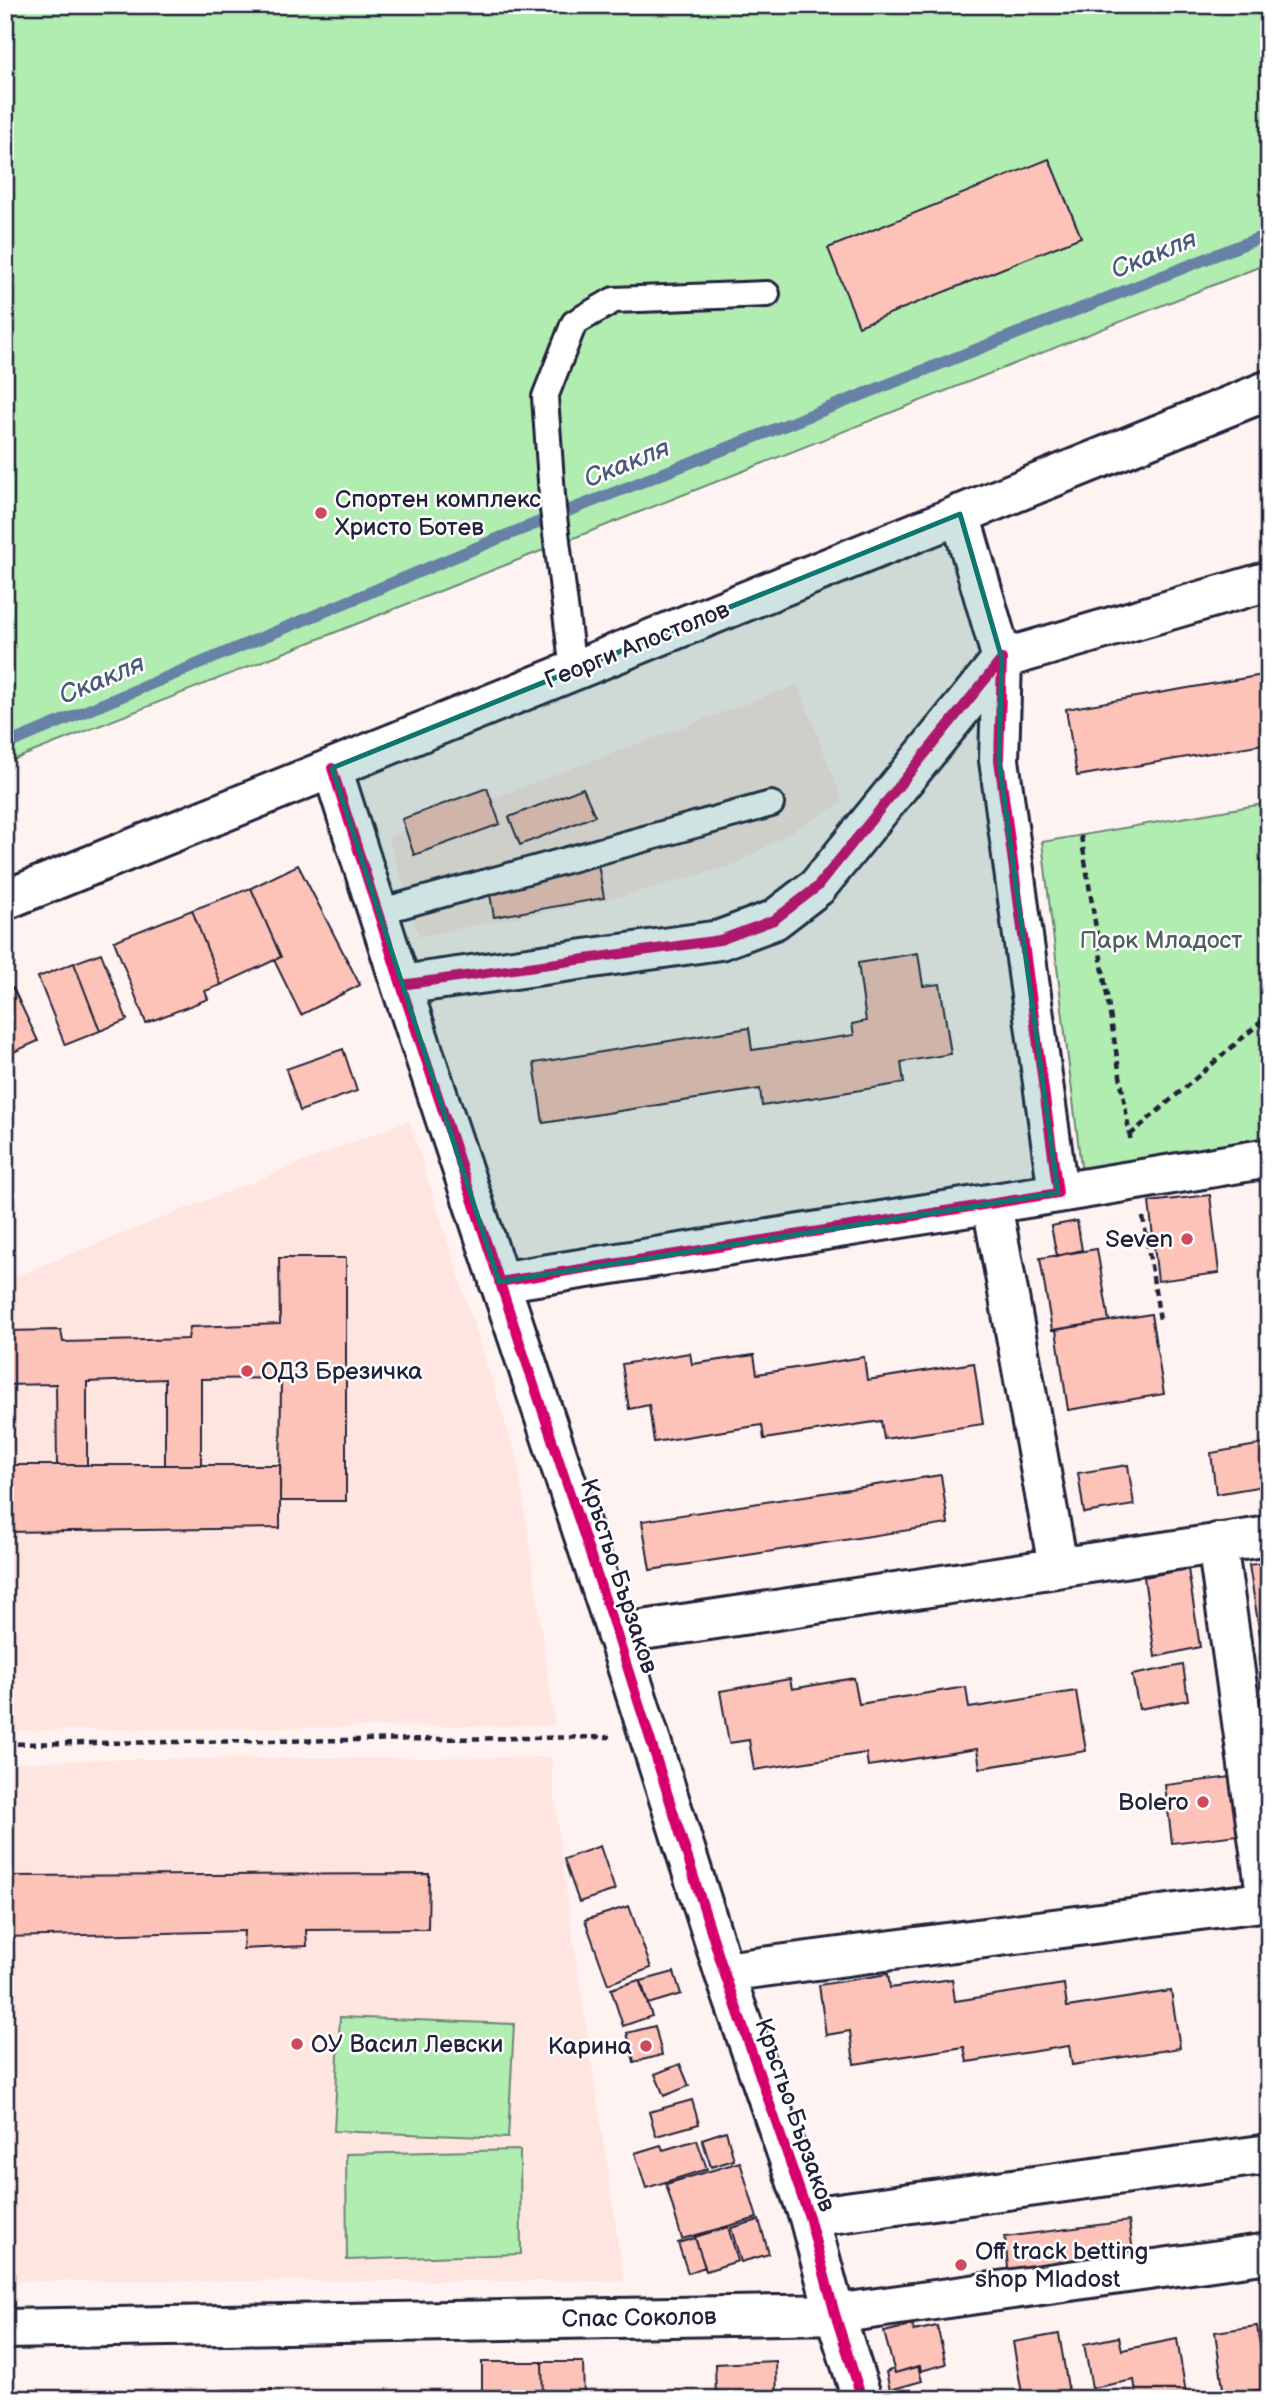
<svg xmlns="http://www.w3.org/2000/svg" width="1274" height="2404" font-family="'Balsamiq Sans',sans-serif">
	<style>
		.built { fill: #ffe5e0 }
		.green { fill: #b1ecb1; stroke: #6a8776; stroke-width: 2 }
		.lines { fill: none; stroke-linecap: round; stroke-linejoin: round }
		.stream { stroke: #6781a6; stroke-width: 12 }
		.building { fill: #fec3b8; stroke: #22223b; stroke-width: 2 }
		.service-casing { stroke: #22223b; stroke-width: 30 }
		.minor-casing { stroke: #22223b; stroke-width: 44 }
		.path { stroke: #22223b; stroke-width: 4.5; stroke-dasharray: 7 5; stroke-linecap: butt }
		.service { stroke: #fff; stroke-width: 24 }
		.minor { stroke: #fff; stroke-width: 38 }
		.cycleway-casing { stroke: #fff; stroke-width: 15 }
		.cycleway { stroke: #d6006c; stroke-width: 10 }
		.marked { fill: #0f766e; fill-opacity: 0.2; stroke: #0f766e; stroke-width: 5; stroke-linejoin: round }
		.poi-dot { fill: #d1495b; stroke: #fff; stroke-width: 2.5 }
		.labels { text-anchor: middle; dominant-baseline: central; stroke-width: 5; stroke-linejoin: round; paint-order: stroke }
		.poi-label { font-size: 24px; fill: #22223b; stroke: #fff; text-anchor: start }
		.street-label { font-size: 24px; fill: #22223b; stroke: #fff }
		.park-label { font-size: 24px; fill: #4d5f5e; stroke: #fff }
		.water-label { font-size: 26px; font-style: italic; fill: #4a5a7a; stroke: #fff }
	</style>
	<rect width="100%" height="100%" fill="#fff3f1"/>
	<filter id="ink" filterUnits="userSpaceOnUse"><feTurbulence type="fractalNoise" baseFrequency=".0143" numOctaves="2"/><feDisplacementMap in="SourceGraphic" scale="14" xChannelSelector="R" yChannelSelector="G"/><feConvolveMatrix kernelMatrix="1 2 1 2 8 2 1 2 1" color-interpolation-filters="sRGB"/></filter>
	<g filter="url(#ink)">
		<!-- built -->
		<path class="built" d="M798 684 843 802 732 866 623 896 419 937 388 837Z
			M409 1120 518 1462 555 1725 5 1731V1280Z
			M551 1757 561 1854 624 2281H5V1763L107 1759Z"/>
		<!-- green -->
		<path class="green" d="M5 5H1269V263L5 763Z
			M1269 803V1143L1083 1183 1042 842Z
			M340 2017 514 2024 508 2138 334 2131Z
			M520 2150 521 2254 347 2260 346 2154Z"/>
		<g class="lines">
			<!-- stream -->
			<path class="stream" d="M5 745 502 537 1269 234"/>
		</g>
		<!-- building -->
		<path class="building" d="M1049 159 1081 237 859 326 828 248Z
			M1269 674V743L1077 776 1066 709Z
			M487 788 500 824 414 855 402 819Z
			M583 788 595 816 520 845 509 817Z
			M598 864 604 898 494 917 488 883Z
			M298 865 360 985 301 1015 274 960 281 957 251 888Z
			M251 888 281 957 221 985 192 910Z
			M192 910 221 985 205 991 208 999 146 1023 114 941Z
			M101 953 127 1020 100 1031 74 963Z
			M918 953 923 986 940 984 951 1054 901 1062 904 1083 762 1106 760 1089 543 1123 534 1063 749 1028 752 1050 854 1035 852 1024 866 1021 858 963Z
			M74 963 100 1031 65 1045 38 977Z
			M13 988 38 1041 5 1056V992Z
			M343 1049 357 1091 300 1111 286 1069Z
			M1210 1195 1219 1273 1158 1281 1149 1202Z
			M1077 1221 1082 1250 1057 1256 1051 1226Z
			M1097 1249 1109 1321 1052 1330 1040 1258Z
			M279 1258H346V1501H280L281 1378 201 1379V1465H165V1379L87 1382V1465H57L56 1384 5 1385V1331L61 1330 63 1342 188 1339 190 1327 280 1324Z
			M1151 1314 1164 1394 1068 1410 1056 1330Z
			M690 1353 692 1364 754 1355 757 1374 864 1357 867 1380 974 1363 983 1424 884 1439 881 1421 764 1439 762 1425 654 1442 649 1405 629 1409 622 1364Z
			M1269 1443V1485L1216 1494 1211 1453Z
			M5 1465H280V1528L5 1532Z
			M1128 1465 1134 1505 1084 1513 1078 1473Z
			M941 1475 948 1524 650 1570 642 1521Z
			M1269 1562V1674H1266L1249 1565Z
			M1188 1569 1200 1647 1155 1657 1144 1577Z
			M1183 1665 1188 1700 1139 1709 1132 1675Z
			M854 1678 859 1704 966 1687 969 1708 1076 1691 1086 1751 980 1768 977 1749 868 1766 866 1753 754 1770 749 1740 729 1743 720 1691 790 1679 792 1689Z
			M1231 1777 1238 1835 1172 1843 1165 1785Z
			M600 1846 615 1890 579 1902 564 1859Z
			M429 1874 428 1929 306 1930 307 1946 243 1949 244 1931 5 1937V1876Z
			M629 1906 651 1968 608 1984 585 1920Z
			M674 1972 681 1994 648 2004 641 1981Z
			M888 1974 890 1988 952 1979 955 2001 1064 1984 1067 2007 1171 1991 1180 2048 1072 2065 1069 2046 967 2062 964 2047 854 2064 850 2031 826 2035 819 1985Z
			M639 1980 652 2016 623 2026 611 1989Z
			M655 2026 662 2055 634 2062 627 2033Z
			M680 2064 689 2086 664 2096 655 2074Z
			M692 2100 699 2124 656 2136 649 2112Z
			M726 2131 734 2160 711 2167 702 2139Z
			M697 2140 707 2169 646 2188 635 2153 661 2145 663 2150Z
			M740 2162 757 2218 682 2239 666 2184Z
			M759 2220 769 2254 741 2262 731 2228Z
			M1129 2221 1134 2261 1009 2278 1005 2237Z
			M728 2227 738 2261 706 2271 695 2237Z
			M695 2238 705 2267 688 2273 678 2243Z
			M913 2325 914 2331 937 2326 946 2364 921 2371 920 2366 895 2373 884 2332Z
			M1257 2326 1267 2389 1224 2395 1215 2332Z
			M1059 2334 1070 2399H1023L1013 2342Z
			M1119 2337 1122 2350 1177 2339 1187 2399H1137L1134 2380 1092 2388 1084 2344Z
			M776 2361 777 2399H716L715 2364Z
			M482 2362H542L543 2399H482Z
			M542 2362H583L584 2399H543Z
			M918 2366 922 2381 890 2390 886 2372 893 2369 895 2373Z
			M272 2389V2399H221V2390Z
			M49 2392V2399H5V2394Z
			M92 2392 155 2393V2399H92Z
			M301 2397H361V2399H301Z"/>
		<g class="lines">
			<defs>
				<path id="service" d="M573 670 553 509 545 397 574 323 614 300 767 294
					M378 912 771 804"/>
				<path id="minor" d="M960 514 1002 659 1269 581
					M332 768 401 985 619 1641 724 1972 809 2217 835 2314 862 2399
					M5 900 1269 390
					M401 985 720 940 774 920 817 887 1002 659 999 760 1058 1193 499 1282
					M1058 1193 1269 1158
					M992 1204 1058 1566
					M1217 1543 1267 1901
					M616 1634 1269 1536
					M724 1972 1269 1901
					M809 2217 1269 2154
					M5 2329 835 2314 1269 2253"/>
			</defs>
			<!-- service casing -->
			<use href="#service" class="service-casing"/>
			<!-- minor casing -->
			<use href="#minor" class="minor-casing"/>
			<!-- path -->
			<path class="path" d="M1081 836 1131 1143
				M1130 1135 1269 1015
				M1143 1217 1160 1320
				M5 1744 610 1737"/>
			<!-- service -->
			<use href="#service" class="service"/>
			<!-- minor -->
			<use href="#minor" class="minor"/>
			<defs>
				<path id="cycleway" d="M332 768 401 985 619 1641 724 1972 809 2217 835 2314 862 2399
					M401 985 720 940 774 920 817 887 1002 659 999 760 1058 1193 499 1282"/>
			</defs>
			<!-- cycleway casing -->
			<use href="#cycleway" class="cycleway-casing"/>
			<!-- cycleway -->
			<use href="#cycleway" class="cycleway"/>
		</g>
	</g>
	<!-- marked area -->
	<path class="marked" d="M960 514 1002 659 999 760 1058 1193 499 1282 332 768Z"/>
	<!-- markers -->
	<g class="poi-dot">
		<circle cx="321" cy="513" r="7"/>
		<circle cx="1187" cy="1239" r="7"/>
		<circle cx="247" cy="1371" r="7"/>
		<circle cx="1203" cy="1802" r="7"/>
		<circle cx="297" cy="2044" r="7"/>
		<circle cx="646" cy="2046" r="7"/>
		<circle cx="961" cy="2265" r="7"/>
	</g>
	<g class="labels">
		<!-- poi labels -->
		<g class="poi-label">
			<text x="335" y="499">Спортен комплекс<tspan x="335" dy="28">Христо Ботев</tspan></text>
			<text x="1173" y="1239" text-anchor="end">Seven</text>
			<text x="261" y="1371">ОДЗ Брезичка</text>
			<text x="1189" y="1802" text-anchor="end">Bolero</text>
			<text x="311" y="2044">ОУ Васил Левски</text>
			<text x="632" y="2046" text-anchor="end">Карина</text>
			<text x="975" y="2251">Off track betting<tspan x="975" dy="28">shop Mladost</tspan></text>
		</g>
		<!-- street labels -->
		<g class="street-label">
			<text transform="translate(637 645) rotate(-22)">Георги Апостолов</text>
			<text transform="translate(619 1576) rotate(72)">Кръстьо Бързаков</text>
			<text transform="translate(795 2115) rotate(71)">Кръстьо Бързаков</text>
			<text transform="translate(639 2318) rotate(-1)">Спас Соколов</text>
		</g>
		<!-- park labels -->
		<g class="park-label">
			<text x="1161" y="940">Парк Младост</text>
		</g>
		<!-- water labels -->
		<g class="water-label">
			<text transform="translate(1154 255) rotate(-22)">Скакля</text>
			<text transform="translate(627 464) rotate(-22)">Скакля</text>
			<text transform="translate(102 680) rotate(-23)">Скакля</text>
		</g>
	</g>
	<!-- margin -->
	<rect width="1274" height="2404" fill="none" stroke="#fff" stroke-width="28"/>
	<rect x="14" y="14" width="1246" height="2376" fill="none" stroke="#22223b" stroke-width="2.5" filter="url(#ink)"/>
</svg>
